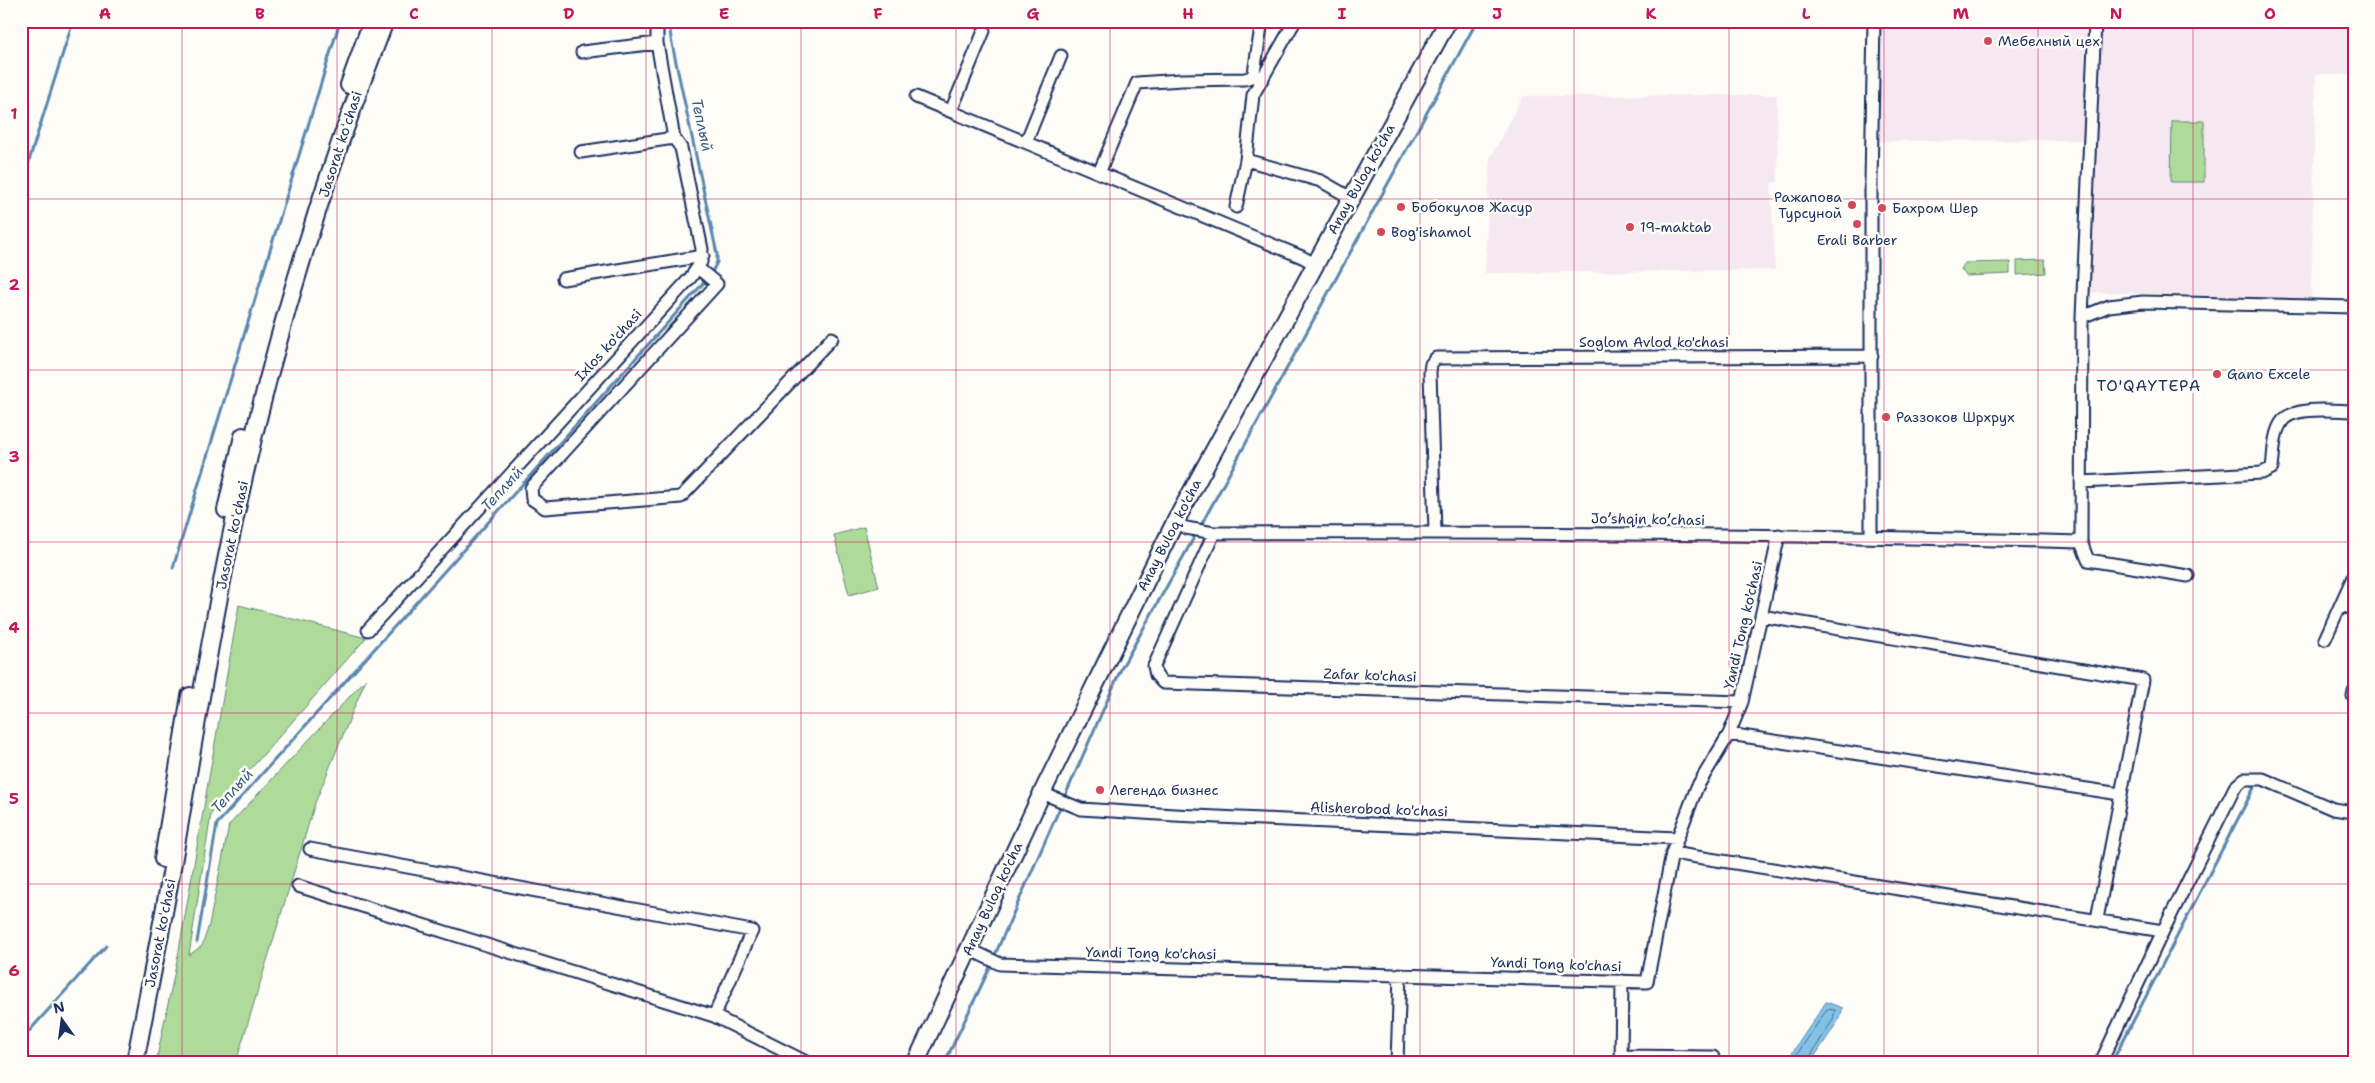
<svg xmlns="http://www.w3.org/2000/svg" width="2375" height="1083" font-family="'Shantell Sans',sans-serif">
	<style>
		.built { fill: #f6e8f0 }
		.green { fill: #aedb9a; stroke: #64857c }
		.water { fill: #84c2e4; stroke: #5a87ae }
		.lines { fill: none; stroke-linecap: round; stroke-linejoin: round }
		.shore { stroke: #456a94; stroke-width: 1 }
		.stream { stroke: #5a87ae; stroke-width: 3 }
		.street-casing { stroke: #1b2f5e; stroke-width: 15 }
		.secondary-casing { stroke: #1b2f5e; stroke-width: 20 }
		.street { stroke: #fdfcf7; stroke-width: 11 }
		.secondary { stroke: #fdfcf7; stroke-width: 16 }
		.grid { fill: none; stroke: #c2185b; stroke-width: 1; stroke-opacity: 0.55 }
		.poi-dot { fill: #d1495b; stroke: #fdfcf7; stroke-width: 2 }
		.labels { text-anchor: middle; dominant-baseline: central; stroke-width: 5; stroke-linejoin: round; paint-order: stroke }
		.poi-label { font-size: 14px; fill: #1b2f5e; stroke: #fdfcf7; text-anchor: start }
		.street-label { font-size: 14px; fill: #1b2f5e; stroke: #fdfcf7 }
		.water-label { font-size: 15px; font-style: italic; fill: #3a5b86; stroke: #fdfcf7 }
		.quarter-label { font-size: 16px; letter-spacing: 1px; fill: #1b2f5e; stroke: #fdfcf7 }
		.neatline { fill: none; stroke: #c2185b; stroke-width: 2 }
		.grid-label { font-size: 16px; text-anchor: middle; font-weight: bold; fill: #c2185b }
	</style>
	<rect width="100%" height="100%" fill="#fdfcf7"/>
	<filter id="ink" filterUnits="userSpaceOnUse"><feTurbulence type="fractalNoise" baseFrequency=".02" numOctaves="2"/><feDisplacementMap in="SourceGraphic" scale="10" xChannelSelector="R" yChannelSelector="G"/><feConvolveMatrix kernelMatrix="1 2 1 2 8 2 1 2 1" color-interpolation-filters="sRGB"/></filter>
	<g filter="url(#ink)">
		<!-- built -->
		<path class="built" d="M1880 21H2086L2084 140 1878 141Z
			M2099 21H2354V75L2316 74 2311 299 2089 292Z
			M1777 95 1778 182 1771 183 1775 270 1485 273 1490 159 1523 96Z"/>
		<!-- green -->
		<path class="green" d="M2172 121H2204V182H2171Z
			M2045 260 2046 273 2017 275V261Z
			M2010 262V274L1966 276 1961 269 1965 263Z
			M864 527 879 587 849 595 834 535Z
			M239 605 366 638 211 814 189 955 202 946 209 925 229 825 366 679 315 803 236 1062H156L178 956Z"/>
		<!-- water -->
		<path class="water" d="M1826 1002 1843 1008 1838 1021 1811 1062H1786Z"/>
		<g class="lines">
			<!-- shore -->
			<path class="shore" d="M1792 1062 1827 1009 1835 1010 1833 1019 1807 1062"/>
			<!-- stream -->
			<path class="stream" d="M669 21 671 39 717 254V262L711 274
				M21 186 73 21
				M1200 527 1477 21
				M173 568 340 21
				M197 942 217 824 707 279
				M994 957 1122 667 1197 532
				M21 1040 106 946
				M945 1062 992 963
				M2112 1062 2257 782"/>
			<defs>
				<path id="street" d="M2095 21 2082 317 2081 542 2088 560 2188 576
					M582 52 657 43
					M916 97 1302 257 1315 264
					M951 111 984 31
					M1026 142 1061 56
					M581 152 674 138
					M1246 160 1321 181 1351 198
					M1099 173 1137 83 1182 80 1245 79 1251 77 1254 73 1262 21
					M1236 207 1246 160 1253 95 1295 21
					M698 268 717 284 531 488 532 499 545 508 681 497 832 338
					M563 279 703 256
					M2082 317 2109 306 2143 302 2354 307
					M2081 482 2262 473 2272 468C2274 454 2273 436 2281 423 2291 405 2335 411 2354 411
					M1175 522 1186 528 1214 533C1503 532 1792 534 2081 542
					M1435 532 1430 372 1431 364 1436 358 1872 356
					M1214 533 1154 666 1156 675 1163 683 1742 702
					M1871 536V182L1874 21
					M2341 606 2354 608
					M1761 616 2143 680 2097 919
					M368 630 691 277 701 262 702 249 681 148 674 138 657 43V21
					M2325 639 2354 575
					M2353 696 2354 691
					M1729 734 2120 794
					M1042 793 1081 809 1174 815 1677 838
					M310 849 752 931 714 1016
					M1672 853 2163 931
					M298 886 714 1016 806 1062
					M969 949 1000 964 1647 982 1672 853 1697 787 1729 734 1742 702 1779 535
					M1621 1056 1713 1057
					M1397 1062 1400 974
					M1621 1062 1622 981
					M2101 1062 2163 931 2235 787 2244 779H2263L2333 809 2354 812"/>
				<path id="secondary" d="M349 85 372 21
					M226 510 243 436
					M163 859 190 696
					M135 1062C149 989 164 917 176 845 194 740 210 635 232 532 268 359 321 185 385 21
					M916 1062 1042 793 1175 522 1448 21"/>
			</defs>
			<!-- street casing -->
			<use href="#street" class="street-casing"/>
			<!-- secondary casing -->
			<use href="#secondary" class="secondary-casing"/>
			<!-- street -->
			<use href="#street" class="street"/>
			<!-- secondary -->
			<use href="#secondary" class="secondary"/>
		</g>
	</g>
	<!-- grid -->
	<path class="grid" d="M182 21V1062M337 21V1062M492 21V1062M646 21V1062M801 21V1062M956 21V1062M1110 21V1062M1265 21V1062M1420 21V1062M1574 21V1062M1729 21V1062M1884 21V1062M2038 21V1062M2193 21V1062M21 199H2354M21 370H2354M21 542H2354M21 713H2354M21 884H2354"/>
	<!-- markers -->
	<g class="poi-dot">
		<circle cx="1988" cy="41" r="5"/>
		<circle cx="1852" cy="205" r="5"/>
		<circle cx="1401" cy="207" r="5"/>
		<circle cx="1882" cy="208" r="5"/>
		<circle cx="1857" cy="224" r="5"/>
		<circle cx="1630" cy="227" r="5"/>
		<circle cx="1381" cy="232" r="5"/>
		<circle cx="2217" cy="374" r="5"/>
		<circle cx="1886" cy="417" r="5"/>
		<circle cx="1100" cy="790" r="5"/>
	</g>
	<g class="labels">
		<!-- poi labels -->
		<g class="poi-label">
			<text x="1998" y="41">Мебелный цех</text>
			<text x="1842" y="197" text-anchor="end">Ражапова<tspan x="1842" dy="16">Турсуной</tspan></text>
			<text x="1411" y="207">Бобокулов Жасур</text>
			<text x="1892" y="208">Бахром Шер</text>
			<text x="1640" y="227">19-maktab</text>
			<text x="1391" y="232">Bog'ishamol</text>
			<text x="1857" y="240" text-anchor="middle">Erali Barber</text>
			<text x="2227" y="374">Gano Excele</text>
			<text x="1896" y="417">Раззоков Шрхрух</text>
			<text x="1110" y="790">Легенда бизнес</text>
		</g>
		<!-- street labels -->
		<g class="street-label">
			<text transform="translate(340 144) rotate(-72)">Jasorat koʻchasi</text>
			<text transform="translate(1361 179) rotate(-61)">Anay Buloq ko'cha</text>
			<text x="1654" y="342">Soglom Avlod ko'chasi</text>
			<text transform="translate(608 345) rotate(-48)">Ixlos ko'chasi</text>
			<text transform="translate(1648 519) rotate(1)">Joʼshqin koʼchasi</text>
			<text transform="translate(232 535) rotate(-78)">Jasorat koʻchasi</text>
			<text transform="translate(1169 535) rotate(-63)">Anay Buloq ko'cha</text>
			<text transform="translate(1743 625) rotate(-77)">Yandi Tong ko'chasi</text>
			<text transform="translate(1370 675) rotate(2)">Zafar ko'chasi</text>
			<text transform="translate(1379 809) rotate(2)">Alisherobod ko'chasi</text>
			<text transform="translate(992 899) rotate(-65)">Anay Buloq ko'cha</text>
			<text transform="translate(160 933) rotate(-79)">Jasorat koʻchasi</text>
			<text transform="translate(1151 953) rotate(1)">Yandi Tong ko'chasi</text>
			<text transform="translate(1556 964) rotate(2)">Yandi Tong ko'chasi</text>
		</g>
		<!-- water labels -->
		<g class="water-label">
			<text transform="translate(702 125) rotate(78)">Теплый</text>
			<text transform="translate(502 489) rotate(-48)">Теплый</text>
			<text transform="translate(232 791) rotate(-48)">Теплый</text>
		</g>
		<!-- quarter labels -->
		<g class="quarter-label">
			<text x="2149" y="385">TO'QAYTEPA</text>
		</g>
	</g>
	<!-- margin -->
	<rect width="2375" height="1083" fill="none" stroke="#fdfcf7" stroke-width="55"/>
	<!-- north arrow -->
	<g transform="translate(62 1020) rotate(346)" stroke="#fdfcf7" stroke-width="4" paint-order="stroke">
	<path d="M0-4L9 19L0 12L-9 19Z" fill="#1b2f5e"/>
	<text y="-8" font-size="14" font-weight="bold" text-anchor="middle" fill="#1b2f5e">N</text>
	</g>
	<rect x="28" y="28" width="2320" height="1028" class="neatline"/>
	<g class="grid-label">
		<text x="105" y="19">A</text>
		<text x="260" y="19">B</text>
		<text x="414" y="19">C</text>
		<text x="569" y="19">D</text>
		<text x="724" y="19">E</text>
		<text x="878" y="19">F</text>
		<text x="1033" y="19">G</text>
		<text x="1188" y="19">H</text>
		<text x="1342" y="19">I</text>
		<text x="1497" y="19">J</text>
		<text x="1651" y="19">K</text>
		<text x="1806" y="19">L</text>
		<text x="1961" y="19">M</text>
		<text x="2116" y="19">N</text>
		<text x="2270" y="19">O</text>
		<text x="14" y="119">1</text>
		<text x="14" y="290">2</text>
		<text x="14" y="462">3</text>
		<text x="14" y="633">4</text>
		<text x="14" y="804">5</text>
		<text x="14" y="976">6</text>
	</g>
</svg>
